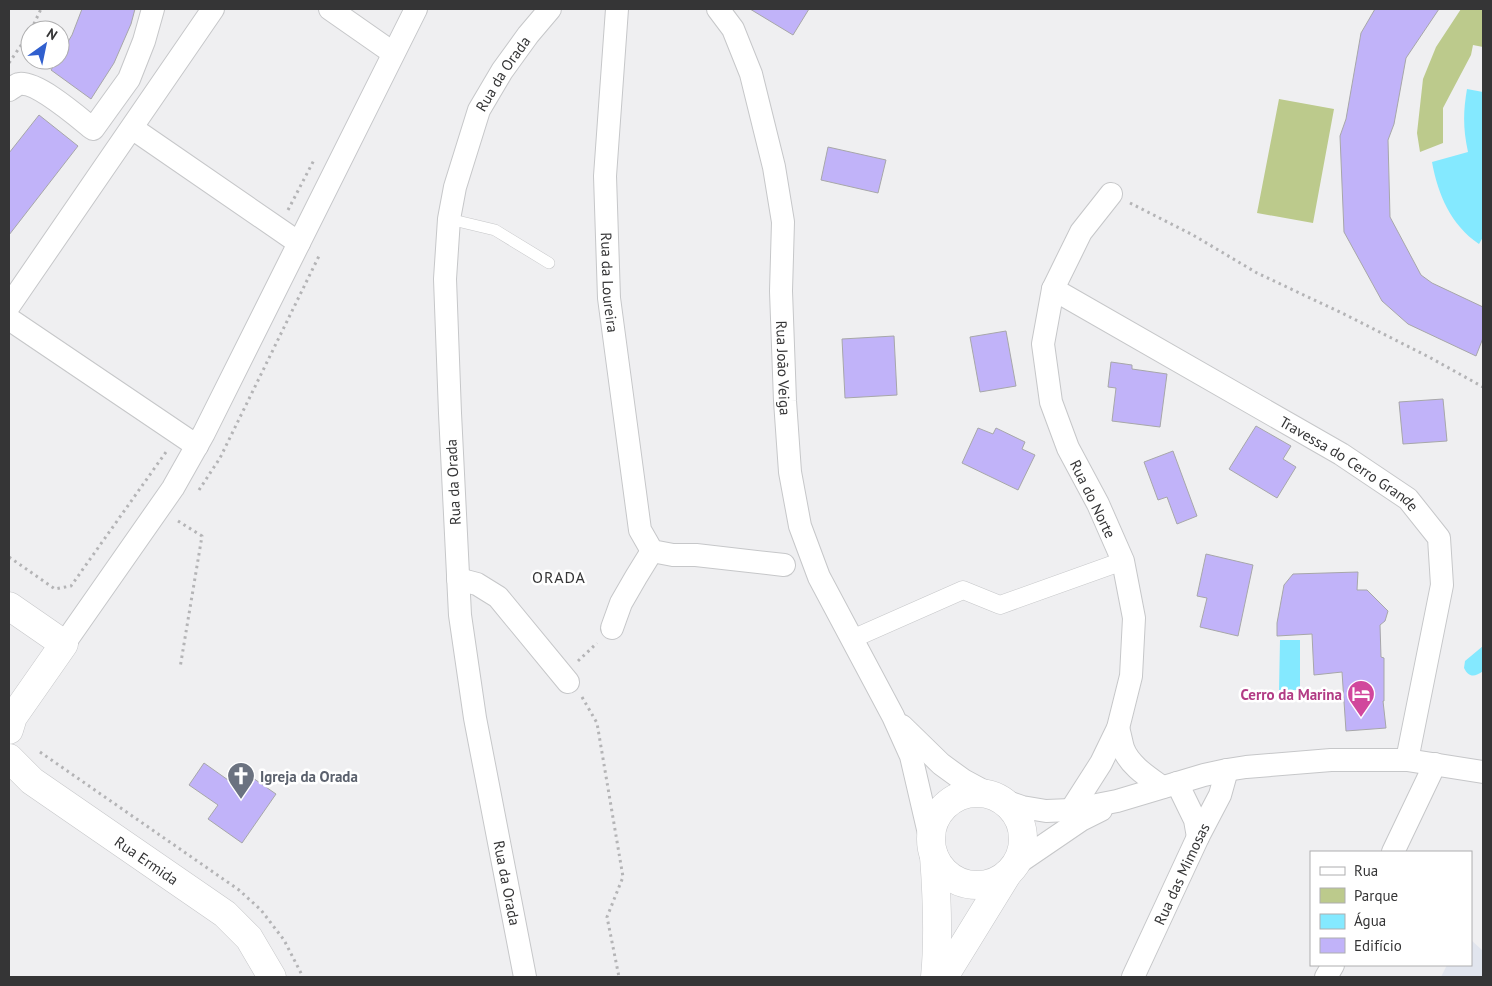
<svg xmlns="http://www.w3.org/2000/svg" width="1492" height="986" font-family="'PT Sans',sans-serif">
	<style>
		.built { fill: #e1e5ee }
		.green { fill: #bcca8c }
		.water { fill: #84e9ff }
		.building { fill: #c1b3f9; stroke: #a7a7a9 }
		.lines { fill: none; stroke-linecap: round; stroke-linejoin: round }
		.service-casing { stroke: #c6c7c9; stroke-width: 12 }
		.pedestrian-casing { stroke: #c6c7c9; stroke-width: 19 }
		.minor-casing { stroke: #c6c7c9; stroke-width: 24 }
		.tertiary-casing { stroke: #c6c7c9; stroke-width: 29 }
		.path { stroke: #b4b4b6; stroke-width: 3; stroke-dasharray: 2.5 4; stroke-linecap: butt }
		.service { stroke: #fff; stroke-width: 11 }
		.pedestrian { stroke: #fff; stroke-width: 18 }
		.minor { stroke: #fff; stroke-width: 22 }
		.tertiary { stroke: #fff; stroke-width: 28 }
		.labels { text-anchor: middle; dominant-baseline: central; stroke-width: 5; stroke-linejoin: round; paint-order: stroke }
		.street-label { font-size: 15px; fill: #353536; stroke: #fff }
		.hotel-label { font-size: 15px; font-weight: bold; fill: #b23c85; stroke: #fff; text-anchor: end }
		.worship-label { font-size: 15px; font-weight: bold; fill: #5b616d; stroke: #fff; text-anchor: start }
		.neighbourhood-label { font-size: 16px; letter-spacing: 1px; fill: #353536; stroke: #fff }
	</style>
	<rect width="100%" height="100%" fill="#efeff1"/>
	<!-- built -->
	<path class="built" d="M1471 940 1483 951V977H1441L1447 965H1471Z"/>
	<!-- green -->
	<path class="green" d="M1461 9H1483V47L1473 45 1471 55 1443 108V143L1420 152 1417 133 1423 79 1436 47Z
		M1279 99 1334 109 1313 223 1257 213Z"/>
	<!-- water -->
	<path class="water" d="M1467 89 1483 92V237L1479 244C1451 225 1438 195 1432 162L1468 152C1463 129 1463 112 1467 89Z
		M1280 640H1300V690H1279Z
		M1483 646V671C1475 677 1469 678 1464 668L1465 661Z"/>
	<!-- building -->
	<path class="building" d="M82 9H135L131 24 114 63 91 99 51 70 57 60H60V55L72 35Z
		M750 9H809L793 35Z
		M1375 9H1439L1406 58 1394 124 1388 140 1390 217 1421 275 1432 283 1483 307V338L1476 356 1408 324 1382 301 1344 232 1340 136 1346 119 1361 33Z
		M39 115 78 146 9 235V153Z
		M828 147 886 160 878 193 821 180Z
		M1006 331 1016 386 980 392 970 337Z
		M894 336 897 395 845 398 842 339Z
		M1111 362 1132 365V369L1167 374 1160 427 1112 421 1116 388 1108 387Z
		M1443 399 1447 441 1403 444 1399 402Z
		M1256 426 1291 446 1283 459 1296 467 1277 498 1229 469Z
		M978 428 993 434 996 428 1025 442 1022 449 1035 455 1018 490 962 463Z
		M1173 451 1197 516 1177 524 1167 497 1158 500 1144 462Z
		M1206 554 1253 565 1238 636 1200 627 1207 598 1197 596Z
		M1358 572 1357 590H1367L1388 611 1385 621 1380 625 1381 657 1384 658V701H1383L1386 728 1346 731 1342 672 1314 675 1312 634 1277 636V623L1284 585 1293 574Z
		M204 763 228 780 237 767 276 794 242 843 208 819 218 805 189 785Z"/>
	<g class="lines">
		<defs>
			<path id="service" d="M449 219 495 230 549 263"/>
			<path id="pedestrian" d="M852 639 963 590 1000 605 1123 561"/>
			<g id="minor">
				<path d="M330 9 393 53"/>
				<path id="s1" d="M617 9 605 176 609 298 640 530 652 551 673 555H696L784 565"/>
				<path id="s2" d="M718 9 733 29 751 74 774 167 783 222 781 291 785 401 790 472 800 526 819 577 893 716 911 756 931 842"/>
				<path d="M9 90C12 88 16 85 19 84 37 81 78 117 93 129L129 79 144 41 153 9"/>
				<path d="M132 128 299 243"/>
				<path id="s3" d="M1053 289 1341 454 1408 499 1439 538 1442 585 1407 760"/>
				<path d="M9 306 213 9"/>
				<path d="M9 319 197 446"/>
				<path d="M458 579 477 584 498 597 568 682"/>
				<path d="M612 628 621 603 636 577 652 551"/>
				<path d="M64 644 173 488 204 433 416 9"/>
				<path d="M902 726 941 764 963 780 989 794"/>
				<path d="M1118 728C1120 734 1121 741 1123 748 1129 765 1148 777 1162 787"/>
				<path d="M1177 783 1195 820 1198 837"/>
				<path d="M1002 800 1022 807 1046 811 1071 810 1117 801 1204 775 1227 770 1246 767 1331 760H1407L1483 772"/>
				<path d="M1071 810 1101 763 1118 728 1131 676 1134 618 1123 561 1098 504 1068 448 1051 402 1043 344 1053 289 1081 232 1111 194"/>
				<path d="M1393 852 1435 764"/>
				<path d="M1015 865 1081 820 1101 810"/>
				<path id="s4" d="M525 977 475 718 460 615 450 413 445 279 449 219 455 187 479 110 502 71 528 35 550 9"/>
				<path id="s5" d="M1133 977 1198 837 1220 795 1227 770"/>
				<path d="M1326 977 1333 965"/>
			</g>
			<g id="tertiary">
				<path d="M9 606 64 644 13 717 9 730"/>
				<path id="s6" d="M9 758 32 781 225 914 249 938 272 977"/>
				<circle cx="977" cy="839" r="46"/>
				<path d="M934 856C937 896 939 937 935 977"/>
				<path d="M944 977 1008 873"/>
			</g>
		</defs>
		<!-- service casing -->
		<use href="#service" class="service-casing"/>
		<!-- pedestrian casing -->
		<use href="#pedestrian" class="pedestrian-casing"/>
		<!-- minor casing -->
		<use href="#minor" class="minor-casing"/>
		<!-- tertiary casing -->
		<use href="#tertiary" class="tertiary-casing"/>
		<!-- path -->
		<path class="path" d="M31 30 41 9
			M9 63 30 32
			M1130 203 1193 235 1257 273 1342 313 1429 357 1483 387
			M288 210 314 160
			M199 490 220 458 319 256
			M178 521 202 536 180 668
			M9 557 55 589 71 586 166 452
			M578 661 597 643
			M582 697 597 723 623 877 607 917 619 977
			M40 752 239 890 261 910 284 940 303 977"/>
		<!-- service -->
		<use href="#service" class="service"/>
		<!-- pedestrian -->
		<use href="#pedestrian" class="pedestrian"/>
		<!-- minor -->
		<use href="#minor" class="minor"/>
		<!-- tertiary -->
		<use href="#tertiary" class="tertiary"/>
	</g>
	<!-- icons -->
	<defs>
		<symbol id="hotel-pin" viewBox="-11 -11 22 30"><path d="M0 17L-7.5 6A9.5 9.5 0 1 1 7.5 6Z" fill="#d1479c" stroke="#fff"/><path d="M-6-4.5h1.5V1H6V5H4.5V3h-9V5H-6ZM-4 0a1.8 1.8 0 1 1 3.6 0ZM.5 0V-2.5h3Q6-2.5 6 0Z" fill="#fff"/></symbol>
		<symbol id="church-pin" viewBox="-11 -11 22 30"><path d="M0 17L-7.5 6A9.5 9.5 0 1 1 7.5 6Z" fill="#6b7280" stroke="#fff"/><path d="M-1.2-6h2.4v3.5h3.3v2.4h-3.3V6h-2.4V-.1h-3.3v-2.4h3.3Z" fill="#fff"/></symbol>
	</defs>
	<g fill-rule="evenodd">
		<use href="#hotel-pin" x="1345" y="678" width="32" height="43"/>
		<use href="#church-pin" x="225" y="760" width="32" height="43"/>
	</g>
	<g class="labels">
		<!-- street labels -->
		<g class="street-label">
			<text stroke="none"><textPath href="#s4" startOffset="921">Rua da Orada</textPath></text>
			<text stroke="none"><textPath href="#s1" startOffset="274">Rua da Loureira</textPath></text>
			<text stroke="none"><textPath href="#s2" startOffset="371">Rua João Veiga</textPath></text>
			<text stroke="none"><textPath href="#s3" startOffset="344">Travessa do Cerro Grande</textPath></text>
			<text transform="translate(453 482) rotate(-93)">Rua da Orada</text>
			<text transform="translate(1093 499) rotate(64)">Rua do Norte</text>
			<text stroke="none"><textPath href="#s6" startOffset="172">Rua Ermida</textPath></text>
			<text stroke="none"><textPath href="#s5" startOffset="114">Rua das Mimosas</textPath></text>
			<text transform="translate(507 883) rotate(79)">Rua da Orada</text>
		</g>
		<!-- hotel labels -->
		<g class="hotel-label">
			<text x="1342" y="694">Cerro da Marina</text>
		</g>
		<!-- worship labels -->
		<g class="worship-label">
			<text x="260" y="776">Igreja da Orada</text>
		</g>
		<!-- neighbourhood labels -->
		<g class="neighbourhood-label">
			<text x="559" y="577">ORADA</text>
		</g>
	</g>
	<!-- border -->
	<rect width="1492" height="986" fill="none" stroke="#353536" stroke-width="20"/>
	<!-- legend -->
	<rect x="1310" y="851" width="162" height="115" fill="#ffffff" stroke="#aeaeaf"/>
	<rect x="1320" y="867" width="25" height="8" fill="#ffffff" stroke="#aeaeaf"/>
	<text x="1354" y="876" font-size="15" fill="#353536">Rua</text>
	<rect x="1320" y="888" width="25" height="15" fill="#bcca8c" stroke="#aeaeaf"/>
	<text x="1354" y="901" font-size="15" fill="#353536">Parque</text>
	<rect x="1320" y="914" width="25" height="15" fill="#84e9ff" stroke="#aeaeaf"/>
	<text x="1354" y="926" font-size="15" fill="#353536">Água</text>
	<rect x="1320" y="938" width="25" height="15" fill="#c1b3f9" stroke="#aeaeaf"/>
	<text x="1354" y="951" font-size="15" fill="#353536">Edifício</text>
	<!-- north arrow -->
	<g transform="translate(45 45) rotate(33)"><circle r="24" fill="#ffffff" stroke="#aeaeaf"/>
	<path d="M0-4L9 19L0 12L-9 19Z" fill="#305fce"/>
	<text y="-8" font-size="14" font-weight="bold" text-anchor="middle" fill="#353536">N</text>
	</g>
</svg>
